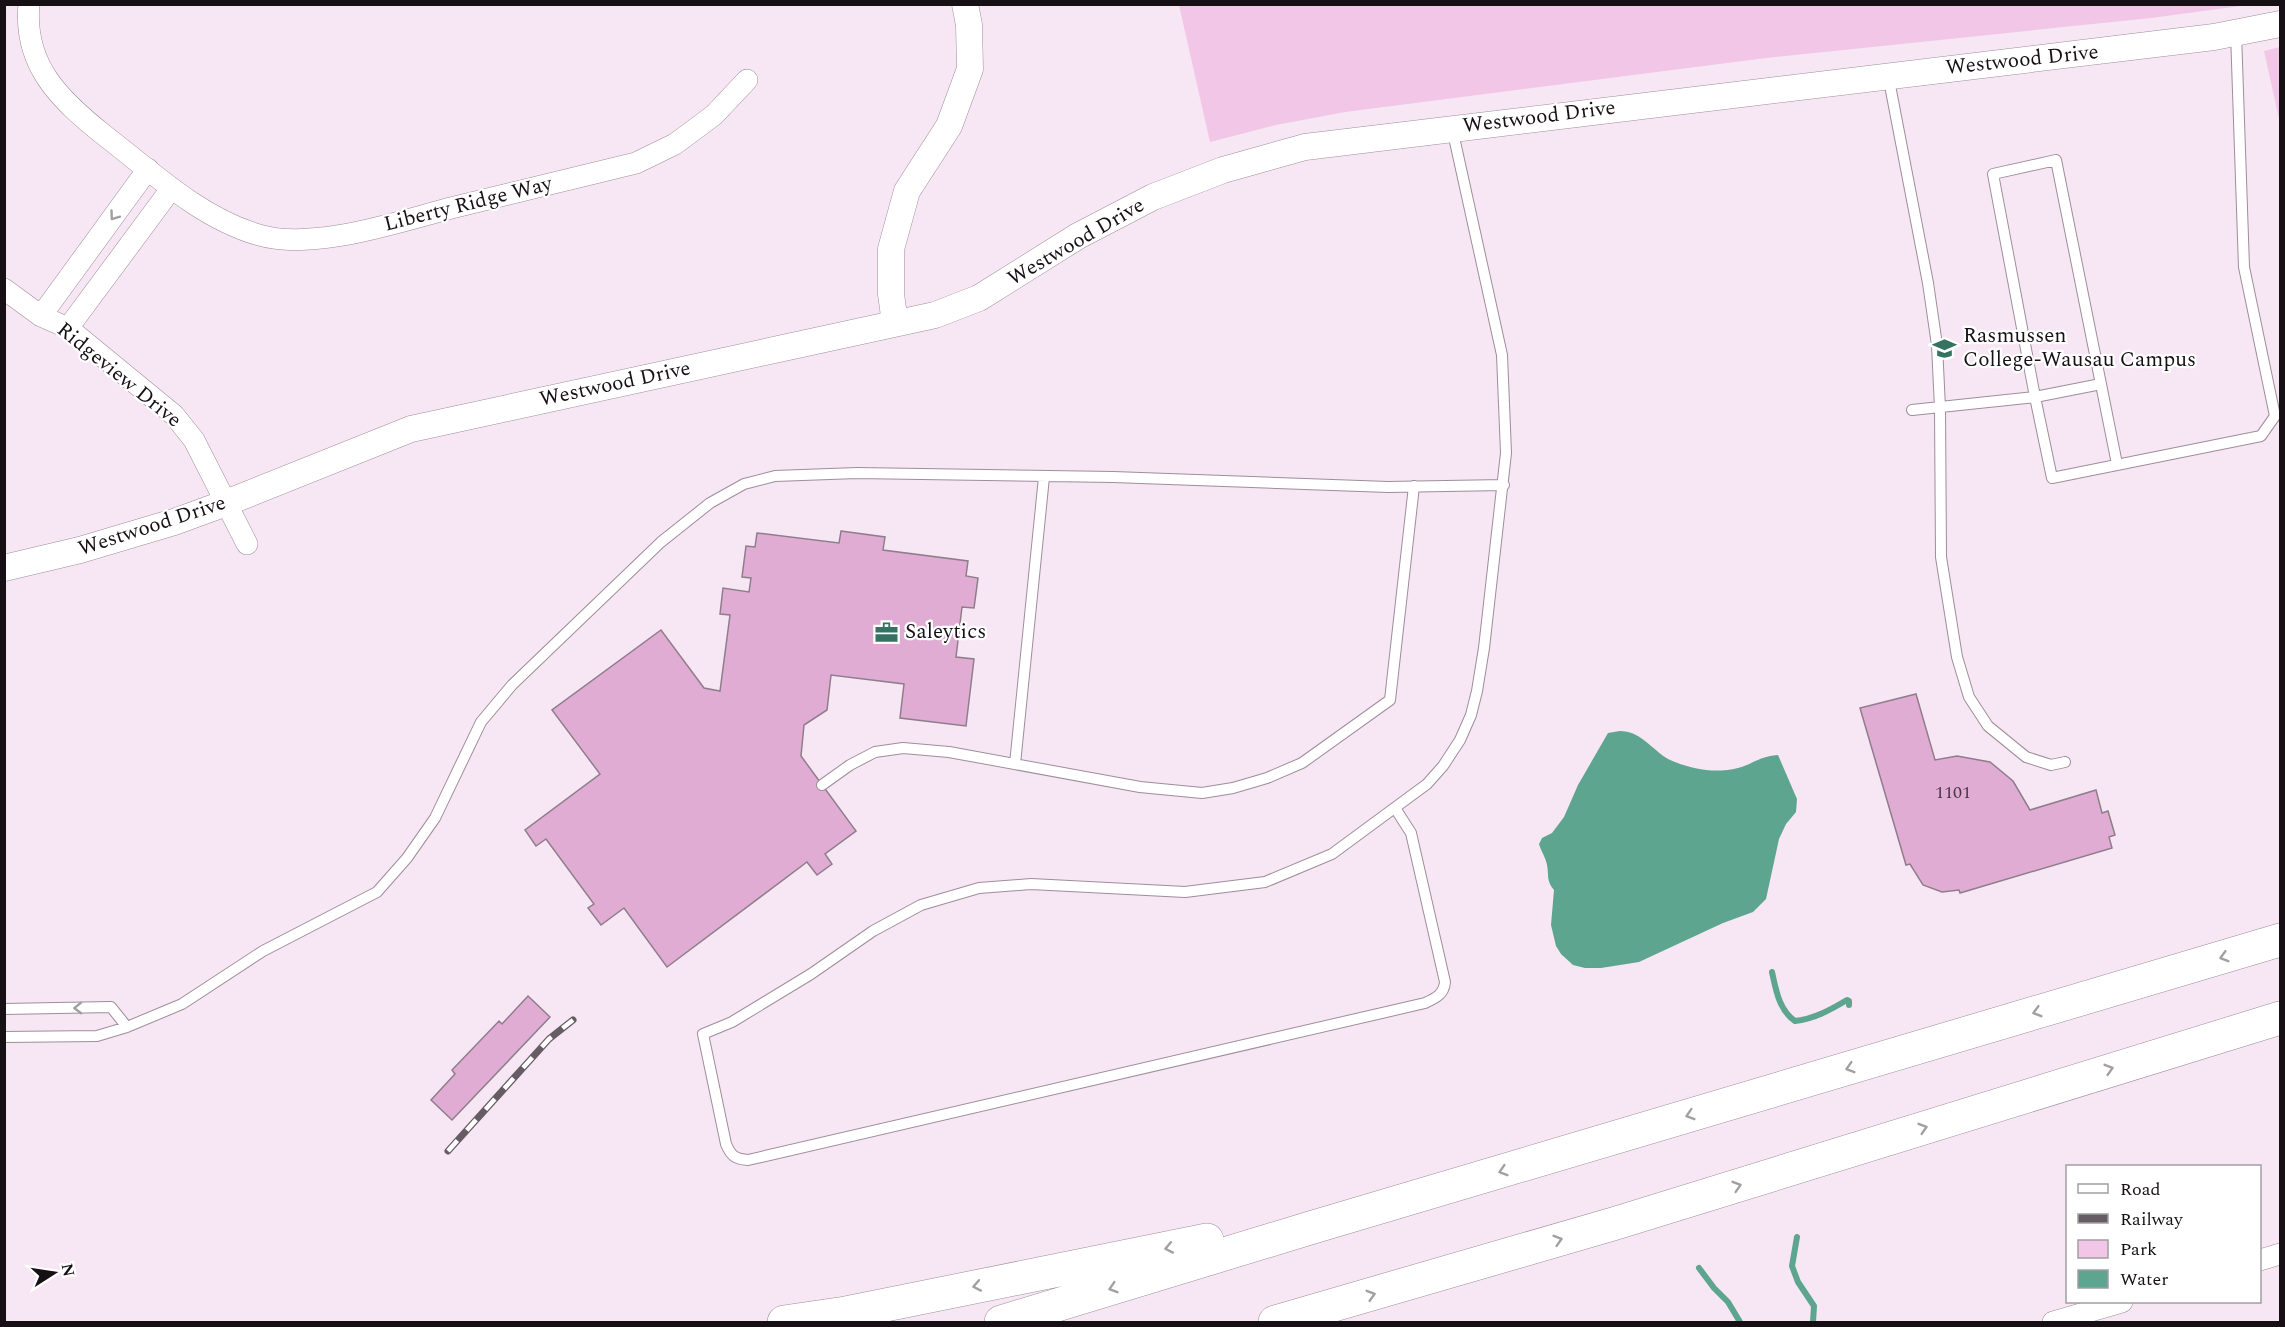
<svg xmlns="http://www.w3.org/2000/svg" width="2285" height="1327" font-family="Spectral,serif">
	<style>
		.green { fill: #f2c6e7 }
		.water { fill: #5da58f }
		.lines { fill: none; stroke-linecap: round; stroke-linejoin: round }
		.stream { stroke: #5da58f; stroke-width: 6 }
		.building { fill: #e1acd4; stroke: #8e7e8a; stroke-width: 1.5 }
		.service-casing { stroke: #9e8e9a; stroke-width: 12 }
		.minor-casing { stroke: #9e8e9a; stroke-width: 22 }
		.tertiary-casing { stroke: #9e8e9a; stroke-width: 27 }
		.motorway-casing { stroke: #9e8e9a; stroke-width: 34 }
		.service { stroke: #fff; stroke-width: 10 }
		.minor { stroke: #fff; stroke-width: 21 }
		.tertiary { stroke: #fff; stroke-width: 26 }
		.motorway { stroke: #fff; stroke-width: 33 }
		.rail-casing { stroke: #665c64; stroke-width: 7 }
		.rail { stroke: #fff; stroke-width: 4.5; stroke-dasharray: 14; stroke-linecap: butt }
		.oneway { stroke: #a29fa1 }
		.labels { text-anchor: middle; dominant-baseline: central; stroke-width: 4.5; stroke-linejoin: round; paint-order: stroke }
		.number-label { font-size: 18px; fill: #493745 }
		.street-label { font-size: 21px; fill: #161015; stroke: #fff }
		.poi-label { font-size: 21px; fill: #161015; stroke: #fff; text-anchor: start }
	</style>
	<rect width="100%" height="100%" fill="#f7e6f3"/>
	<!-- green -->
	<path class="green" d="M1179 5V4L2248 5 2151 18 1766 58 1345 112 1276 125 1210 142Z
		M2280 47V123L2264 51Z"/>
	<!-- water -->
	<path class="water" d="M1620 731C1624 731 1630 732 1634 734 1647 740 1656 752 1668 759 1690 769 1714 774 1738 768 1753 764 1760 756 1778 755L1797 799 1796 812 1786 824 1779 839 1766 899 1753 912 1723 923 1639 962 1601 968H1585L1573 965 1561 954 1556 946 1551 925 1554 890C1546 881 1549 875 1547 865 1546 858 1541 851 1539 844L1542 838 1552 833 1564 817 1578 785 1608 733Z"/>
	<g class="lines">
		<!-- stream -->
		<path class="stream" d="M1772 972C1776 990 1779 1010 1795 1021 1814 1019 1830 1010 1847 1000L1849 1001V1005
			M1797 1237 1792 1266 1798 1282 1814 1306 1813 1322
			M1699 1268 1714 1288 1728 1302 1740 1322"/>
	</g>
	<!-- building -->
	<path class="building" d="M841 531 885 537 883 550 968 561 966 576 978 578 974 608 962 607 956 657 974 659 966 726 900 718 904 684 831 675 827 710 804 725 801 756 856 831 825 854 832 864 817 875 807 862 667 967 624 908 601 925 588 908 594 904 546 839 536 846 525 830 600 774 552 710 661 630 704 688 720 691 730 615 720 614 723 588 749 592 751 578 742 577 746 546 755 547 757 533 839 543Z
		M1916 694 1935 760 1957 756 1990 762 2013 781 2030 810 2096 790 2102 813 2108 811 2115 835 2109 837 2112 848 1960 893 1959 890 1942 892 1923 885 1910 864 1906 865 1860 708Z
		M528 996 550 1017 452 1120 431 1100 455 1074 452 1070 499 1021 502 1024Z"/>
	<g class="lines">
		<defs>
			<path id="service" d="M1888 75 1928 283 1937 345 1940 408 1941 557 1957 657 1969 697 1988 726 2026 757 2051 765 2065 762
				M2101 384 2035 397 2052 478 2261 436 2275 416 2244 267 2236 33
				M1912 410 2035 397 1993 174 2056 160 2117 464
				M1015 764 1044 477
				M822 785 850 765 875 752 903 748 949 752 1140 787 1202 793 1233 788 1267 778 1302 763 1390 700 1414 486
				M1395 808 1411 833 1445 982C1444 994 1436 998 1425 1003L748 1160C735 1159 731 1156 726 1144L703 1034 732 1022 811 974 873 931 921 905 979 888 1031 884 1185 892 1265 882 1332 854 1427 784 1443 766 1460 740 1471 715 1477 691 1484 648 1506 453 1502 355 1452 128
				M4 1009 111 1007 127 1027
				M4 1037 97 1036 127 1027 182 1004 263 951 377 892 407 858 435 818 481 722 512 685 661 542 710 503 744 484 775 476 857 473 1113 477 1388 487 1504 485"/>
			<path id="minor" d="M29 4C23 65 60 100 104 135 152 172 200 218 259 235 313 251 397 222 451 208 512 193 574 178 636 163L675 144 714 115 747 80
				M4 289 41 316 68 328 174 415 194 440 247 544
				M41 316 148 169
				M68 328 171 189
				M2260 1260 2280 1254
				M2053 1322 2122 1302"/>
			<path id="tertiary" d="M895 323 891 294V249L907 191 949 126 970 69 969 25 965 4
				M4 568 80 550 174 522 226 503 411 429 935 315 979 298 1078 236 1153 197 1223 170 1305 147 2214 37 2280 24"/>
			<path id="motorway" d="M784 1322 846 1313 1207 1240
				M1001 1322 1310 1228 2280 940
				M1275 1322 1613 1224 2280 1018"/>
		</defs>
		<!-- service casing -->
		<use href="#service" class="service-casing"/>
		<!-- minor casing -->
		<use href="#minor" class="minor-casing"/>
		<!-- tertiary casing -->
		<use href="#tertiary" class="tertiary-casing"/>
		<!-- motorway casing -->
		<use href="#motorway" class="motorway-casing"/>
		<!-- service -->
		<use href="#service" class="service"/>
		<!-- minor -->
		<use href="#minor" class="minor"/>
		<!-- tertiary -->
		<use href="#tertiary" class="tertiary"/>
		<!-- motorway -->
		<use href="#motorway" class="motorway"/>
		<defs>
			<path id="rail" d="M448 1151 549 1039 573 1020"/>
		</defs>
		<!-- rail casing -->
		<use href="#rail" class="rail-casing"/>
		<!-- rail -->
		<use href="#rail" class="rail"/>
	</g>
	<!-- one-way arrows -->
	<defs><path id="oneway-chevron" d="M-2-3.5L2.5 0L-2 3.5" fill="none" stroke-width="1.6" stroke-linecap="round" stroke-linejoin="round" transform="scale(1.5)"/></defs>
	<g class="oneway">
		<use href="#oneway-chevron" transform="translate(114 216) rotate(126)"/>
		<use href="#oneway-chevron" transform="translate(2224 957) rotate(164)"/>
		<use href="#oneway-chevron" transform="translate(78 1008) rotate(179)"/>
		<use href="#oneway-chevron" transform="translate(2037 1012) rotate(164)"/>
		<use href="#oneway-chevron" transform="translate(1850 1068) rotate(163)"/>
		<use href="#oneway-chevron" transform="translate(2109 1069) rotate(-17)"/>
		<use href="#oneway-chevron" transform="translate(1690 1115) rotate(163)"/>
		<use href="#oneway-chevron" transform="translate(1923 1128) rotate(-17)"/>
		<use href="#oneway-chevron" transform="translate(1503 1171) rotate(163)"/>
		<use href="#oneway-chevron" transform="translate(1737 1186) rotate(-17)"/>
		<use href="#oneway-chevron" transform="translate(1558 1240) rotate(-17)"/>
		<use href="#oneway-chevron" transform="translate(1169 1248) rotate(169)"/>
		<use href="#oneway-chevron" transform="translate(977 1286) rotate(169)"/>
		<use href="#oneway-chevron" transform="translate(1113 1288) rotate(163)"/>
		<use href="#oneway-chevron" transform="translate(1371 1295) rotate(-16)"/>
	</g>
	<!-- icons -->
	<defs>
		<symbol id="university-bare" viewBox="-9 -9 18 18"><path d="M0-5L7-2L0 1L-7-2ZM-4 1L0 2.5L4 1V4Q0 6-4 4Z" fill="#347360" stroke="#fff" stroke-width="2.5" paint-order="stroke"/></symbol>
		<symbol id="office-bare" viewBox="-9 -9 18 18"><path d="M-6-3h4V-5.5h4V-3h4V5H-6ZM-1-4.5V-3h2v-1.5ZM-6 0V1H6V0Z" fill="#347360" stroke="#fff" stroke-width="2.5" paint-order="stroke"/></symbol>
	</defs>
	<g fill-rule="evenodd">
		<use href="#university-bare" x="1928" y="332" width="33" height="33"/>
		<use href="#office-bare" x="870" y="616" width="33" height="33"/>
	</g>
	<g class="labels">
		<!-- number labels -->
		<g class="number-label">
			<text x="1953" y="792">1101</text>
		</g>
		<!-- street labels -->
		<g class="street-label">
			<text transform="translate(2022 60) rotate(-6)">Westwood Drive</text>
			<text transform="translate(1539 117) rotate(-7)">Westwood Drive</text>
			<text transform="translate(468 204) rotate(-14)">Liberty Ridge Way</text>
			<text transform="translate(1076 242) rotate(-30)">Westwood Drive</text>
			<text transform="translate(119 375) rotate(39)">Ridgeview Drive</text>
			<text transform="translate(615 384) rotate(-12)">Westwood Drive</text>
			<text transform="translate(152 526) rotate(-18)">Westwood Drive</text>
		</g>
		<!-- poi labels -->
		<g class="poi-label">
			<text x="1963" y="336">Rasmussen<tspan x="1963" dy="24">College-Wausau Campus</tspan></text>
			<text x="905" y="632">Saleytics</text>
		</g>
	</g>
	<!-- border -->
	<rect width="2285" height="1327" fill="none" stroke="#161015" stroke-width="12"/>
	<!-- legend -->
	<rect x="2066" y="1165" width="195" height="138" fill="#ffffff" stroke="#a29fa1" stroke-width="1.5"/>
	<rect x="2078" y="1184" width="30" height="9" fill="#ffffff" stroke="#a29fa1" stroke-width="1.5"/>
	<text x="2120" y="1195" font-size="18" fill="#161015">Road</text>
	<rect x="2078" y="1214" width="30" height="9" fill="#665c64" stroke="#a29fa1" stroke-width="1.5"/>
	<text x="2120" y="1225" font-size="18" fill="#161015">Railway</text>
	<rect x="2078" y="1240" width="30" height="18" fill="#f2c6e7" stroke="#a29fa1" stroke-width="1.5"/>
	<text x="2120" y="1255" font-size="18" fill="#161015">Park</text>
	<rect x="2078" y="1270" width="30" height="18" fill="#5da58f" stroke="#a29fa1" stroke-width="1.5"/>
	<text x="2120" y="1285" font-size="18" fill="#161015">Water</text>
	<!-- north arrow -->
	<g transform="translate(54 1273) rotate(78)" stroke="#ffffff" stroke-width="4.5" paint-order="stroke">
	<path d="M0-4.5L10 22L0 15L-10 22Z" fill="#161015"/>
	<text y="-9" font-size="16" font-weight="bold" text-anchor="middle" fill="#161015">N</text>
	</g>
</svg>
